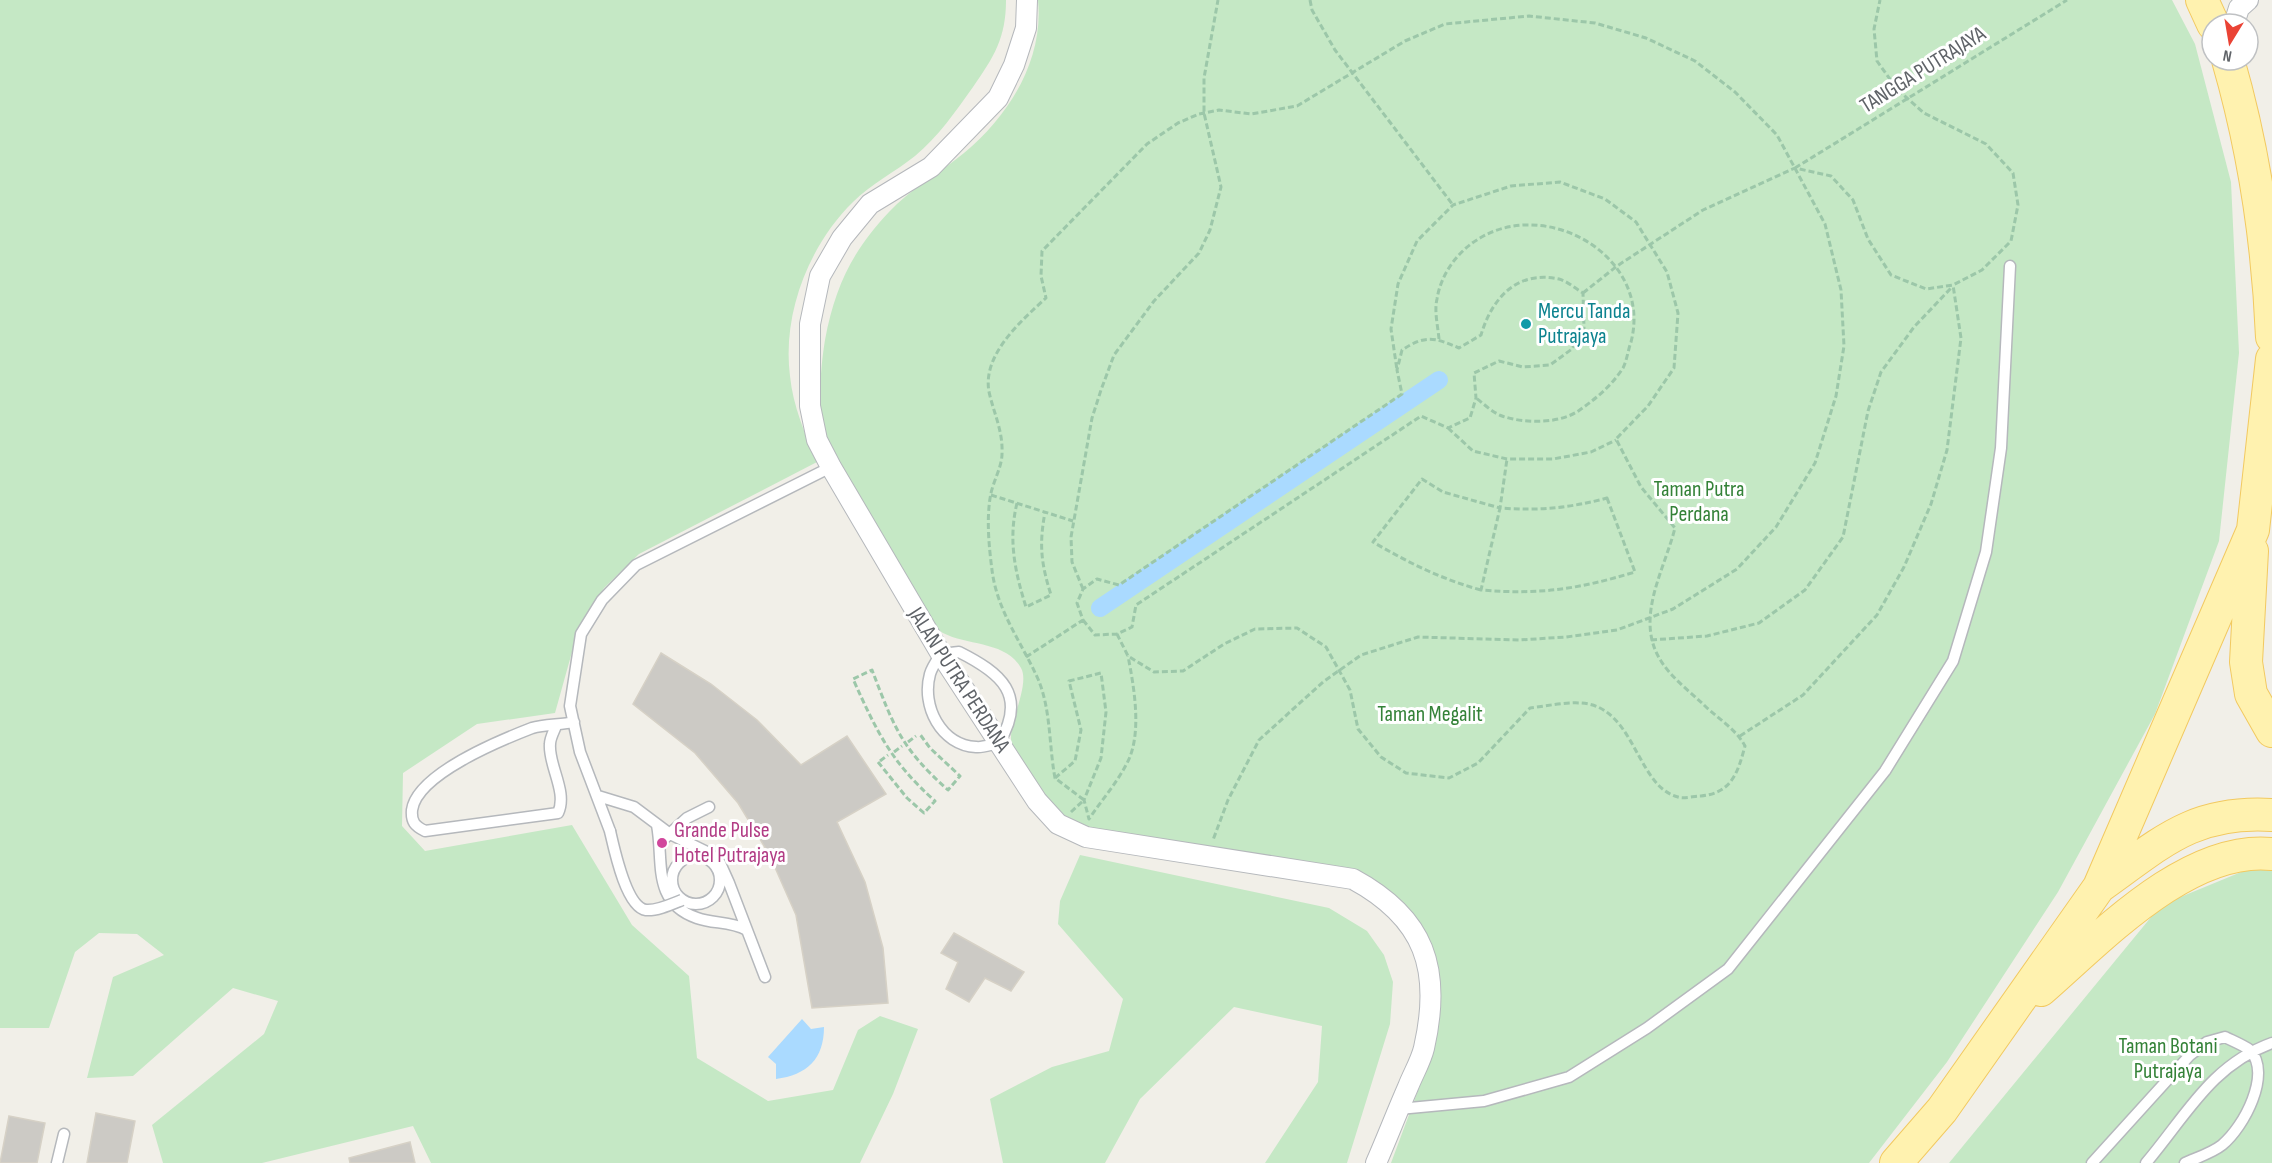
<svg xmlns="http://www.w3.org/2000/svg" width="2272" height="1163" font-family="'Sofia Sans Condensed',sans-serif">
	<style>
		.green { fill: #c5e8c5 }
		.water { fill: #aadaff }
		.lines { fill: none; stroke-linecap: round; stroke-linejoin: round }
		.canal { stroke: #aadaff; stroke-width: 18 }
		.building { fill: #cccac5; stroke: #d6d1c6; stroke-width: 1.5 }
		.service-casing { stroke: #b5b8bc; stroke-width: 13 }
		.minor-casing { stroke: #b5b8bc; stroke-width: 22 }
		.primary-casing { stroke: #f2c960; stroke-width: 34 }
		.path { stroke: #9cc7a9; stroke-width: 3; stroke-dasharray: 6 3; stroke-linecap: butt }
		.service { stroke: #fff; stroke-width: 10 }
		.minor { stroke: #fff; stroke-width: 20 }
		.primary { stroke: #fff2af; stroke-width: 32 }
		.service-bridge-casing { stroke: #b5b8bc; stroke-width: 13; stroke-linecap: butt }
		.service-bridge { stroke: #fff; stroke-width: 10 }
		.culture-dot { fill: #0f9aa8; stroke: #fff; stroke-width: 2 }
		.hotel-dot { fill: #d1479c; stroke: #fff; stroke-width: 2 }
		.labels { text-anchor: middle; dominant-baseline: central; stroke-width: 6; stroke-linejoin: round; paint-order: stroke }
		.street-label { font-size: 22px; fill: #5f6368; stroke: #fff }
		.culture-label { font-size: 22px; fill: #0d838f; stroke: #fff; text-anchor: start }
		.park-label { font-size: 22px; fill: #348238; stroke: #fff }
		.hotel-label { font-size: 22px; fill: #b23c85; stroke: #fff; text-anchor: start }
	</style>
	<rect width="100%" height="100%" fill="#f1efe8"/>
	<!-- green -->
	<path class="green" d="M0 0H1006C1006 38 994 57 973 87 956 111 938 137 915 156 895 172 871 184 853 202 809 245 782 314 790 376 793 406 805 434 817 462L639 554 604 588 577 634 555 713 477 724 403 773 402 826 425 851 572 825 632 925 689 976 697 1058 768 1101 833 1090 858 1030 880 1016 918 1029 893 1094 860 1163H431L413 1126 262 1163H163L152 1125 264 1034 278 1001 233 988 133 1076 87 1078 113 977 164 955 137 934 99 933 75 952 49 1028H0Z
		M1038 0H2172L2195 44 2231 182 2239 353 2219 541 2155 714 2058 892 1947 1062 1869 1163H1391L1429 1061 1434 958 1426 932 1410 914 1372 883 1078 828C1055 812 1011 768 1011 739 1010 720 1030 684 1021 668 1006 641 968 646 943 633 936 629 929 620 923 615 902 576 881 538 859 499 847 477 832 454 824 430 817 407 821 364 825 340 835 287 852 251 889 212 910 189 940 173 964 153 1009 116 1044 60 1038 0Z
		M1080 855 1329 908 1367 931 1384 955 1393 982 1390 1024 1347 1163H1265L1318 1082 1322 1026 1234 1007 1140 1099 1105 1163H1003L990 1099 1052 1067 1109 1051 1123 999 1058 924 1060 901Z
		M2251 868 2272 871V1163H1949L2161 905Z"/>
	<!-- water -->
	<path class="water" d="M802 1019 811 1029 824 1027C824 1059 807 1075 776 1079V1064L768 1057Z"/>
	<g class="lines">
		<!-- canal -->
		<path class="canal" d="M1100 608 1439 380"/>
	</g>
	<!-- building -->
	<path class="building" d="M661 653 711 684 757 720 801 765 847 736 886 794 837 822 865 882 883 948 888 1003 812 1008 796 915 769 854 738 803 695 753 633 704Z
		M954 933 1024 972 1011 991 985 978 969 1002 946 989 958 962 941 953Z
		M96 1113 135 1121 127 1163H87Z
		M9 1116 45 1123 37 1163H0Z
		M410 1142 415 1163H350L349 1158Z"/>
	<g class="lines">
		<defs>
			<path id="service" d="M959 652C1001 673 1028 695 999 743 992 744 983 748 976 747 941 745 921 706 930 674 932 667 937 660 941 654Z
				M556 726C554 731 550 738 550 744 548 765 568 792 558 813L425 831C415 826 411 822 412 810 417 774 501 740 532 728 544 724 561 725 574 722
				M598 796 634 807 670 834 709 853 720 863 729 883 747 930C730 921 714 924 697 918 651 902 664 861 657 825
				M610 831 580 752 570 706 581 634 602 600 636 565 831 467
				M665 838 687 818 709 807
				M672 880a24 24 0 1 1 48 0a24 24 0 1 1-48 0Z
				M747 930 765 977
				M1399 1109 1484 1101 1569 1077 1647 1028 1728 969 1885 771 1953 661 1986 552 2001 448 2010 266
				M57 1163 64 1134
				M2092 1163 2190 1055 2207 1042 2225 1037C2233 1041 2243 1045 2250 1050 2272 1074 2244 1127 2222 1145 2212 1153 2196 1158 2185 1163
				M2146 1163C2186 1116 2211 1065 2272 1043"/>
			<path id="minor" d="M1027 0 1026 28 1014 65 998 98 931 167 870 204 842 238 820 276 810 324V406L817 440 831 467 941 654 1037 801 1058 824 1086 837 1353 879C1425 918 1442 969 1424 1048 1421 1061 1413 1074 1408 1087 1397 1112 1387 1138 1376 1163
				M2234 24 2239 8 2248 0"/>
			<path id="primary" d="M2202 0 2213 24
				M2228 60C2254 150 2268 243 2272 337
				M2252 551 2246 662 2251 694 2272 731
				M2099 887C2160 844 2192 810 2272 815
				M2041 990C2100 939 2187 845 2272 854
				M1896 1163 1942 1110 2099 887 2253 530 2272 359"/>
		</defs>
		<!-- service casing -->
		<use href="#service" class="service-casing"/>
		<!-- minor casing -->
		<use href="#minor" class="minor-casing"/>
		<!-- primary casing -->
		<use href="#primary" class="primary-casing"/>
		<!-- path -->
		<path class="path" d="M1310 0 1312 10 1335 50 1453 205
			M1795 168 2067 0
			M1583 293 1617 266 1703 210 1795 168 1831 176 1853 200 1868 239 1891 275 1926 289 1953 285 1982 270 2011 241 2018 205 2013 173 1986 144 1924 113 1897 89 1877 61 1874 29 1880 0
			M1439 339C1438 327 1434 311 1437 299 1441 273 1459 250 1480 238 1549 197 1653 258 1631 342 1628 350 1627 360 1623 368 1612 385 1598 397 1581 409 1562 424 1525 424 1502 416 1493 413 1484 404 1476 398
			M1448 428 1473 451 1507 459H1553L1591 452 1616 440
			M991 495 1073 521
			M1607 498 1635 572C1579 589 1540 595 1481 590L1500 508C1538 511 1570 508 1607 498Z
			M1017 503C1008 540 1015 572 1026 607L1051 595C1041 563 1039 545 1045 512
			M1083 589 1072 562 1071 537 1092 418 1101 390 1114 355 1154 301 1199 253 1210 230 1221 187 1204 113V78L1218 0
			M1481 590C1441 579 1409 563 1373 542L1422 479 1443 492 1500 508 1507 459
			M1117 634 1128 656 1154 672 1183 671 1224 644 1255 629 1297 628 1326 647 1350 690 1358 729 1381 757 1406 773 1449 778 1478 763 1530 708C1549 706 1579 698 1598 707 1636 724 1641 788 1678 797 1684 799 1694 796 1701 796 1732 793 1738 772 1745 746 1736 729 1717 718 1703 704 1689 691 1671 677 1661 661 1634 619 1664 571 1675 528L1641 487 1616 439 1648 406 1674 368 1678 313 1667 272 1636 222 1605 199 1560 182 1511 186 1453 205 1417 241 1398 284 1391 329 1397 370
			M1651 640 1707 636 1759 623 1805 590 1843 537 1868 411 1881 372 1914 327 1952 287
			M1026 657 1083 620 1077 603 1083 589 1097 579 1119 585 1402 394 1397 370 1402 350C1425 335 1434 337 1459 348L1481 335C1492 298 1517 270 1559 279 1567 281 1576 289 1583 293L1584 328 1572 349 1550 365 1523 367 1499 361 1474 373 1476 398 1470 418 1448 428 1421 416 1136 605 1132 627 1117 634 1095 635 1083 620
			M1740 736 1803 695 1877 615 1904 567 1931 504 1947 450 1961 338 1953 285
			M908 742 916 736
			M894 752 902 746
			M880 761 888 755
			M878 762 907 798 924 813 935 801C891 762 877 732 853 679L872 670C894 727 901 748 948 790L960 776 930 748 919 733
			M1055 778 1075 761 1081 730 1069 681 1101 673 1106 712 1101 758 1084 800 1089 819C1101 801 1116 784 1126 765 1143 736 1134 687 1128 656
			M1071 812 1084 800 1055 778C1049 747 1051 709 1038 679 1022 643 997 611 992 570 989 547 986 517 991 493 994 480 1002 466 1002 454 1003 432 995 416 990 396 979 357 1021 321 1046 298L1041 276 1042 251 1147 144 1178 123 1199 114 1219 110 1251 114 1297 106 1405 41 1445 24 1529 16 1595 23 1646 38 1695 61 1735 92 1777 135 1825 224 1841 290 1844 346 1836 396 1815 463 1776 527 1737 569 1673 609 1617 630 1566 637 1519 640 1418 637 1361 655 1323 682 1259 740 1228 800 1213 840"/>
		<!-- service -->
		<use href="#service" class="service"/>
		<!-- minor -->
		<use href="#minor" class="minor"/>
		<!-- primary -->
		<use href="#primary" class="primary"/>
		<defs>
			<path id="service-bridge" d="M610 831C614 848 626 907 646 910 657 911 672 904 682 900"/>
		</defs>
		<!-- service-bridge casing -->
		<use href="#service-bridge" class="service-bridge-casing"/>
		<!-- service-bridge -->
		<use href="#service-bridge" class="service-bridge"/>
	</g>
	<!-- markers -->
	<circle class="culture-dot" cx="1526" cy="324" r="6"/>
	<circle class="hotel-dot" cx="662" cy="843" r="6"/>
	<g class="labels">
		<!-- street labels -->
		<g class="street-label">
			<text transform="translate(1923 70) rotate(-32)">TANGGA PUTRAJAYA</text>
			<text transform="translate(959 680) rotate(57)">JALAN PUTRA PERDANA</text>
		</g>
		<!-- culture labels -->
		<g class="culture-label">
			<text x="1538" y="311">Mercu Tanda<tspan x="1538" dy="25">Putrajaya</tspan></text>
		</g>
		<!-- park labels -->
		<g class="park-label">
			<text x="1699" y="489">Taman Putra<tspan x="1699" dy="25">Perdana</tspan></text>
			<text x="1430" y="714">Taman Megalit</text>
			<text x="2168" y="1046">Taman Botani<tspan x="2168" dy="25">Putrajaya</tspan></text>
		</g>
		<!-- hotel labels -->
		<g class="hotel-label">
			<text x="674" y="830">Grande Pulse<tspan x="674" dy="25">Hotel Putrajaya</tspan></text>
		</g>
	</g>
	<!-- north arrow -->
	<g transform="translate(2230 42) rotate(191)"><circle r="28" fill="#ffffff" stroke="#bfc1c3" stroke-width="1.5"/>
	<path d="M0-4.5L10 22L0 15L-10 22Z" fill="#ea4335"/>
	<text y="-9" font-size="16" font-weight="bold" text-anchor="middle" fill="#5f6368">N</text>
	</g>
</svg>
